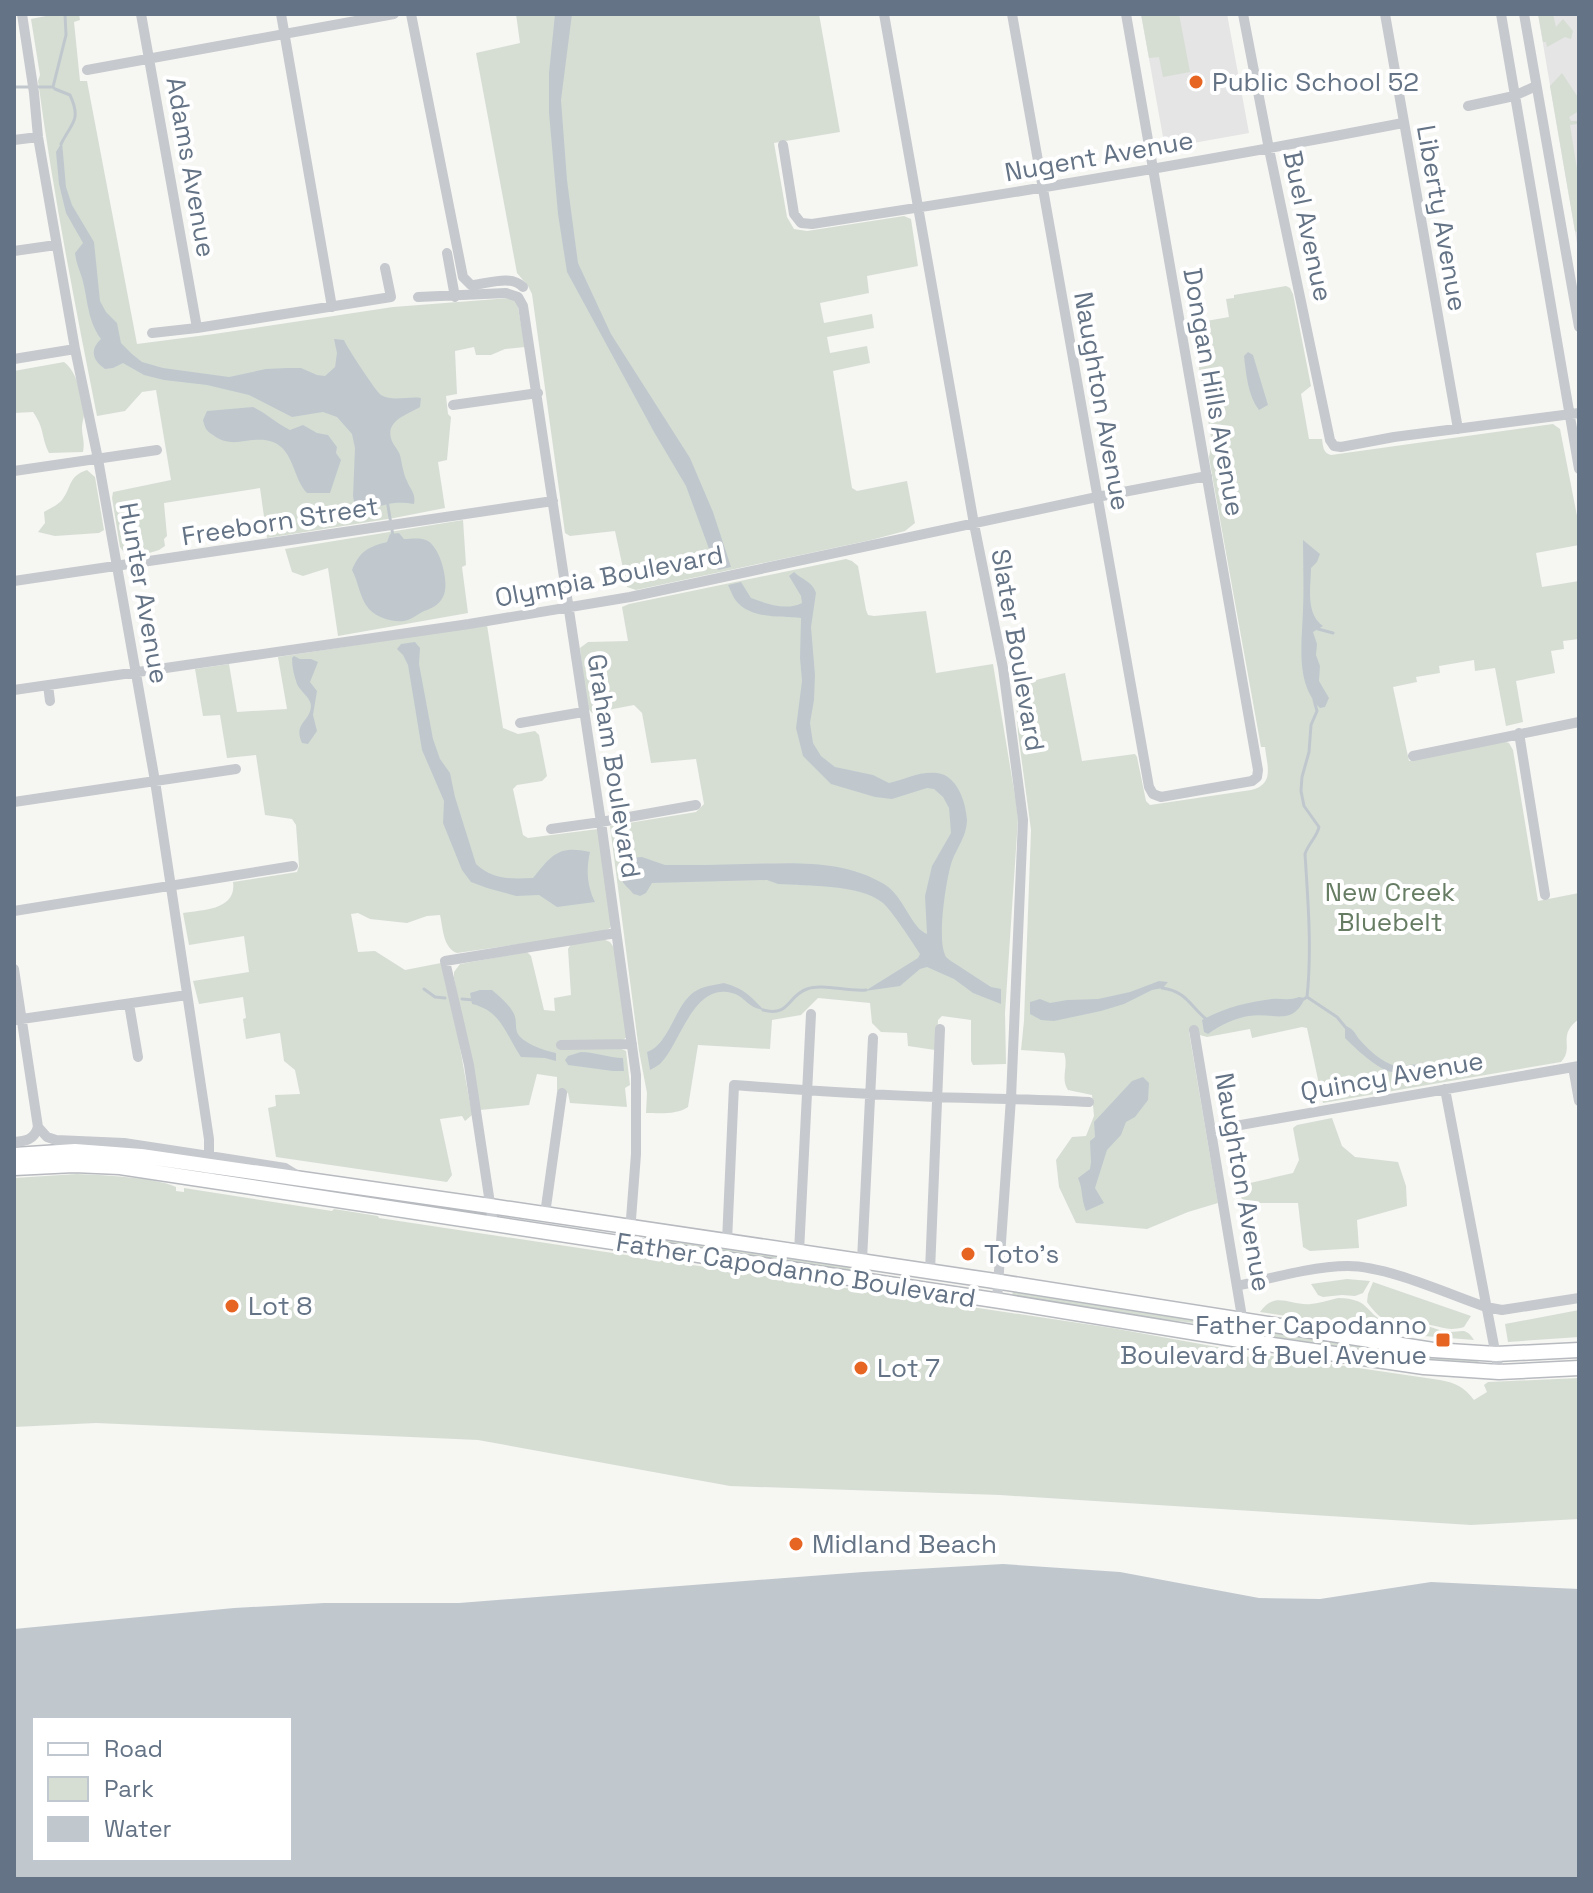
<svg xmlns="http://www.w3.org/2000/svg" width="1593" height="1893" font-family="'Space Grotesk',sans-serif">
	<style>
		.built { fill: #e4e5e4 }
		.green { fill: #d6ded4 }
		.water { fill: #c0c8ce; fill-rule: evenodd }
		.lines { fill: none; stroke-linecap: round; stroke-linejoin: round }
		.stream { stroke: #c0c8ce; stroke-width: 3 }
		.major-casing { stroke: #b7babf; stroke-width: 17 }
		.minor { stroke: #c6c9cd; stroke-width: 10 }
		.major { stroke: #fff; stroke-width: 14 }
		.poi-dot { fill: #e76522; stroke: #fff; stroke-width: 3 }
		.labels { text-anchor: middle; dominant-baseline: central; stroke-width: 8; stroke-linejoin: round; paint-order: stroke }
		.poi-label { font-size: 26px; fill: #647385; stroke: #fff; text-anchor: start }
		.street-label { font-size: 26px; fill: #647385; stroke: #fff }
		.park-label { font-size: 26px; fill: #667c63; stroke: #fff }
	</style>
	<rect width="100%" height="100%" fill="#f6f6f3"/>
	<!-- built -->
	<path class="built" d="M1141 14H1227L1249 133 1165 148Z
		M1538 14H1579V255L1551 91Z"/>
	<!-- green -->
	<path class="green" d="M56 14H79L80 20 74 22 80 81H87L137 344 214 334 393 307 510 298 517 302 525 347 505 349 491 355H476L474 347 455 351 457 394 446 396 448 414 451 417 447 460 438 462 445 508 394 518 267 538 260 488 164 503 167 536 164 539 165 546 159 550 133 558 126 555 120 547 112 498 113 492 171 480 156 390 142 392 125 411 97 416C75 305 53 193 38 81L40 75 31 19Z
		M516 14H819L840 132 774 143 787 217 794 229 807 231 904 216 911 219 918 266 867 276 869 293 820 303 824 323 872 314 874 328 827 337 830 353 867 346 870 363 833 371 852 488 857 491 907 481 915 523 905 531 871 540 636 590 627 587 615 531 570 536 565 533 532 294 528 286 517 273 476 53 520 43Z
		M1141 14H1179L1190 72 1163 77 1159 57 1149 58Z
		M1538 14H1553L1556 27 1563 19 1573 31 1571 39 1565 37 1547 47 1546 42H1543Z
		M1562 73 1579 99V111L1569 117 1571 121H1578L1577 124 1570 125 1579 182V232H1577L1575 231 1550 86Z
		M1286 286 1290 288 1293 294 1311 386 1301 394 1309 439H1322C1323 446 1323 453 1331 455L1553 424 1560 429 1579 526V545L1536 553 1542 587 1579 581V639L1563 641 1564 649 1551 651 1555 673 1516 681 1523 722 1506 726 1495 668 1475 671 1474 660 1439 666 1440 673 1416 677 1417 682 1393 687 1409 761 1503 741 1509 743 1513 750 1538 901 1579 893V1019C1556 1036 1575 1047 1561 1062L1323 1103 1307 1028 1302 1027 1252 1038 1250 1029 1207 1037 1189 1032 1218 1203 1188 1212 1147 1229 1076 1223 1059 1187 1056 1160 1072 1137 1086 1136 1094 1116 1092 1095 1068 1090C1060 1079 1069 1066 1064 1053L1021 1050 1024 1021 1031 830 1018 733 1015 685 1065 673 1082 761 1135 754 1137 757 1146 801 1150 805 1251 790C1275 784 1267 766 1265 747H1261L1212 475 1209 457 1212 443 1199 368 1201 359 1195 323 1229 317 1226 299 1234 298V295Z
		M64 362C77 371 83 398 84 414 84 418 82 422 82 427 82 437 85 440 83 452L49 453C41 437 45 429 33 412L14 413V371Z
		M87 470 95 477 104 530 99 533 55 536 38 532 45 523 44 512C49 509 58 505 62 500 72 487 68 476 87 470Z
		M463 520 466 565 462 567 468 613 338 636 328 568 303 576 292 572 285 549Z
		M846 559 852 561 858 566 866 610 868 615 874 616 926 611 936 673 993 664 1016 802 1018 819 1005 1013 1006 1064 973 1065 971 1061V1020L942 1016 938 1020 937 1046 935 1050 908 1046 907 1033 881 1032 872 1023 870 1003 818 998 801 1015 772 1020 770 1049 698 1045 688 1107C677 1115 659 1113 646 1113L647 1093 639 1051 610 826 696 812 704 804 696 759 651 763 642 713 634 705 592 713 586 706 580 648 588 642 628 641 622 607 629 604Z
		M487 625 503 728 518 734 535 731 539 735 547 776 542 781 517 785 513 789 523 835 528 838 598 829 611 925 610 928 600 933 457 953C443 948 443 928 440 915L427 916 407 923 370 919 358 913 351 914 358 952 375 951 405 970 441 963 459 1042 472 1115 465 1121 462 1116 440 1119 452 1175 447 1182 276 1157 268 1108 276 1106 275 1095 300 1094 295 1070 284 1061 280 1033 246 1039 243 1019 246 1018 243 997 199 1004 193 981 249 972 244 936 189 945 183 913C203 910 237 910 233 882L297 872 299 866 296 825 292 819 265 815 256 755 227 758 220 715 203 716 195 669 229 664 237 712 287 709 278 657Z
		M603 939 610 942 615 949 627 1037 620 1042 563 1040 617 1047 626 1051 630 1085 625 1088 627 1107 570 1103 568 1093 557 1091V1077L537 1074 529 1105 480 1110 454 978V972L460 964 527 952 531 956 544 1010 555 1011 554 998 571 995 568 949 571 944Z
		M1332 1118 1342 1146 1355 1157 1398 1162 1406 1186 1407 1206 1357 1220 1359 1248 1310 1251 1303 1247 1298 1203H1247L1241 1198V1187L1250 1183 1293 1173 1299 1160 1293 1128 1297 1125Z
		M77 1174C101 1175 155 1177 176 1187V1191L184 1192V1188L332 1211 334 1209 378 1216 379 1218 1112 1328 1234 1350 1238 1355 1255 1358 1261 1356H1277L1440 1380C1456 1383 1464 1387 1474 1400L1487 1392 1484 1385 1488 1382 1579 1378V1519L1471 1525 1000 1495 730 1486 478 1440 96 1423 14 1427V1178Z
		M644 1236 848 1266 850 1269 849 1271 644 1240Z
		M1347 1279 1370 1281 1363 1293 1355 1296 1342 1295 1323 1297 1318 1295 1311 1284Z
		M1373 1282 1471 1316 1464 1327C1446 1332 1442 1326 1425 1324 1396 1320 1388 1331 1367 1302L1368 1294Z
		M1015 1291 1132 1308 1205 1321 1228 1327 1151 1318 1015 1297 1012 1293Z
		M1338 1298C1371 1299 1363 1311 1386 1323 1397 1328 1411 1324 1423 1325 1431 1326 1439 1331 1447 1332 1461 1333 1465 1326 1474 1340L1411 1335 1260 1312C1275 1290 1290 1306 1311 1304 1320 1303 1329 1300 1338 1298Z
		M1579 1310V1337L1508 1342 1505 1324Z
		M1258 1331 1438 1357 1475 1360 1478 1361 1479 1364 1447 1365 1257 1337Z"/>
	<!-- water -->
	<path class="water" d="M555 14H572L561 100 567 180 578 263 611 334 690 458 713 512 731 567 718 570 712 557 686 486 654 432 567 272 558 214 549 113V73Z
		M62 142 66 187 72 205 94 242 100 301 106 312 117 323 121 343 132 354 142 362 163 368 229 377 266 369 287 368H301L317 375 325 376 335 367 337 353 334 339 344 340C346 346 377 393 381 395 393 402 408 396 421 398L420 407C409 414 386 420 391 438 392 444 398 449 400 455 402 463 403 473 407 481 411 491 416 493 414 504 392 500 376 506 357 517L353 496 355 448 352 434 337 417 323 412 292 417 249 395 207 385 164 380 144 375 123 363 113 368 105 369C93 361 89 350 101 339 87 320 88 299 82 278 79 269 76 262 75 253L83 243 66 213 59 184 56 152Z
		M1248 352 1253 355 1268 405 1259 410C1248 396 1246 374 1244 356Z
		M253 407C266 413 276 423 290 430L303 425 317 433 328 435 337 447 336 453 341 460 330 493H307C293 479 294 450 273 442 251 434 234 451 213 435 206 431 205 428 203 420L207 411Z
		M399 533 404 539C411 539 421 537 428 541 441 549 450 584 443 597 439 605 431 609 424 611 418 614 413 618 408 620 396 624 377 618 369 609 359 597 359 583 352 570 360 551 368 547 387 542L390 534Z
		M1303 540 1320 554 1317 562 1311 568C1311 587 1305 613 1323 626L1313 632 1317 644 1316 655 1320 666 1319 681 1329 698 1325 707 1320 708C1295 683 1302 643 1303 610 1304 587 1303 563 1303 540Z
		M794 572C801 579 813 582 816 593L811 627 815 675 814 700 810 723 813 743 821 756 835 767 873 775 889 783C906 779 920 771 937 773 957 775 966 802 967 820 967 835 957 848 952 861 946 879 938 934 944 952 946 958 946 957 951 961L991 987 1001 989V1004L973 993 954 979 927 967 920 969 900 986 865 991 918 958 920 954C913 943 892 911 883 903 860 884 807 886 778 884L767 880 652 883 646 893 640 896C629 892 636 896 628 888 617 877 618 872 626 858L642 857 665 865C692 865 719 865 745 864 792 863 843 859 884 884 904 896 911 928 927 934L925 896 932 866 951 833 949 808 943 797 934 789 927 788 892 799 875 797 831 784 803 756 796 728 802 681 800 658 801 618C782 616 753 619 738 603 733 598 731 591 728 585L741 582 751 598C767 604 786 611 802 603L801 596 789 576Z
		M415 642 420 648 419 664 433 739 440 759 450 773 455 797 476 864C493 880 511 879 533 878 552 855 558 845 590 852 586 869 587 886 595 902L557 907 539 895 516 896 487 888 471 882 462 870 443 823 444 801 422 750 408 665 403 655 397 649 401 644Z
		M294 656 300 659H311L318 662 310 682 317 691 313 715 317 731 308 744 302 743C293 723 310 722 311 706 311 698 300 691 297 684 294 676 292 667 292 658Z
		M1159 981 1168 982 1163 988 1152 990 1124 1004 1101 1011 1054 1021 1041 1020 1030 1014V1002L1040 999 1050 1003 1067 1000 1098 999 1130 992Z
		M724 983C745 989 749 995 764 1010 747 1008 745 996 732 993 693 982 680 1045 660 1064 657 1066 654 1068 650 1070L647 1052C669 1045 675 1005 694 992 703 986 714 985 724 983Z
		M480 990H492C500 997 509 1004 514 1014 517 1020 515 1026 517 1032 521 1043 546 1051 556 1053V1061L545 1058 521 1057C505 1034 502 1011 472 1004L470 993Z
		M1299 997 1305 998C1292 1027 1274 1012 1249 1016 1235 1018 1220 1025 1208 1034L1204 1032 1202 1020C1224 1008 1247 1002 1272 999 1282 998 1289 1001 1299 997Z
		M1345 1026C1353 1028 1354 1032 1359 1039 1370 1051 1381 1062 1396 1066L1470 1060 1475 1062C1455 1070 1433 1066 1411 1069 1405 1070 1398 1072 1392 1072 1378 1070 1355 1048 1345 1038Z
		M581 1052C596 1052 608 1058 623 1058L624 1071H613L568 1065 565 1060 568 1056Z
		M1143 1077 1149 1083 1148 1100 1135 1117 1126 1122 1121 1135 1107 1150 1095 1188 1104 1203 1086 1211C1081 1199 1083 1189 1078 1178L1090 1169 1091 1162 1090 1141 1095 1137 1094 1122 1132 1081Z
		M1003 1564 1120 1572 1259 1598 1320 1599 1431 1582 1579 1589V1879H14V1629L234 1608 324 1603H459L863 1572ZM34 1719H290V1859H34Z"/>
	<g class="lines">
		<!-- stream -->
		<path class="stream" d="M14 87H30
			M38 87H53
			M61 144C71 123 82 121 70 95L55 89 53 87 66 35 65 14
			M387 500 393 536
			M1318 629 1333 633
			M1162 988C1186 991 1190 1006 1206 1019
			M424 989 435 997 445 998
			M1307 997 1337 1017 1347 1029
			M462 999 474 1000
			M1304 999 1307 997C1312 950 1308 901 1305 854 1308 844 1317 837 1319 827L1304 806 1301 791 1302 777 1309 752 1311 725 1317 711 1314 700
			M763 1010C790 1017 787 996 807 989 822 983 848 992 866 990"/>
		<defs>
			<path id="major" d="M14 1155 75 1151 141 1156 490 1206 988 1280 1433 1350 1496 1354 1579 1350
				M14 1168 74 1165 120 1167 1007 1302 1246 1341 1424 1367 1499 1372 1579 1368"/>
		</defs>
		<!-- major casing -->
		<use href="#major" class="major-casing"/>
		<!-- minor -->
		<path class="minor" d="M22 14 34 93 38 137 75 349 98 459 155 781 209 1139V1172
			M141 14 197 328
			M281 14 332 307
			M411 14 463 277 471 285C488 284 510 274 523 287
			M884 14 974 524 1003 668 1023 820 1011 1098 997 1300
			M1012 14 1149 787 1153 794 1161 797 1252 781 1257 777 1258 770 1126 14
			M1243 14 1269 149 1330 440 1334 446 1341 447 1394 437 1579 413
			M1385 14 1458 429
			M1501 14 1579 469
			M1524 14 1579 327
			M87 70 394 14
			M1468 106 1514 96 1536 86
			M14 140 38 137
			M783 145 794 214 801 223 812 224C1010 194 1207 161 1403 123
			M14 251 56 245
			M447 253 455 297
			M418 297 506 293 518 297 523 306 601 822 636 1075V1154L629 1245
			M152 333 197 328 391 297 385 268
			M14 359 75 349
			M453 405 538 393
			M14 471 157 450
			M14 581 553 501
			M48 685 50 701
			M14 690 469 624 630 597 1097 497 1207 476
			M520 723 583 712
			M1519 733 1545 895
			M1413 756 1579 722
			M14 802 236 769
			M551 829 601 822 696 805
			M14 911 293 866
			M14 969 38 1127 47 1137 56 1140 124 1143 222 1158 285 1168 298 1176
			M129 1004 138 1057
			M15 1020 187 995
			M1194 1030 1246 1341
			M561 1045 632 1044
			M1573 1067 1579 1101
			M1445 1089 1499 1372
			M1212 1130 1579 1066
			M14 1142C26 1141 34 1140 38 1127
			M545 1214 562 1093
			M493 1223 469 1065 445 961 616 933
			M727 1241 734 1085C801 1090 869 1095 936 1097 987 1099 1038 1099 1089 1102
			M799 1252 811 1014
			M930 1271 940 1029
			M861 1280 873 1038
			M1237 1286C1272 1278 1313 1266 1348 1266 1387 1266 1448 1294 1486 1307L1502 1310 1579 1298"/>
		<!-- major -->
		<use href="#major" class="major"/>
	</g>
	<!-- markers -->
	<g class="poi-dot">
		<circle cx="1196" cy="82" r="8"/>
		<circle cx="968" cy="1254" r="8"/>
		<circle cx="232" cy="1306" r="8"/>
		<rect x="1435" y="1332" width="16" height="16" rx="4"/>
		<circle cx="861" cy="1368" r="8"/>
		<circle cx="796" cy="1544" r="8"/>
	</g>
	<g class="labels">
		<!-- poi labels -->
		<g class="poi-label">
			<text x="1212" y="82">Public School 52</text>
			<text x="984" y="1254">Toto's</text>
			<text x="248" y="1306">Lot 8</text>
			<text x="1427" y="1325" text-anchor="end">Father Capodanno<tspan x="1427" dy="30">Boulevard &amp; Buel Avenue</tspan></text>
			<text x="877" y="1368">Lot 7</text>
			<text x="812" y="1544">Midland Beach</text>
		</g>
		<!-- street labels -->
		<g class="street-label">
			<text transform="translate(1099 156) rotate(-10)">Nugent Avenue</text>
			<text transform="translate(191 167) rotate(80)">Adams Avenue</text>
			<text transform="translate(1442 218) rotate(80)">Liberty Avenue</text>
			<text transform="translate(1308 226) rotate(78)">Buel Avenue</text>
			<text transform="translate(1214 392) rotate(80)">Dongan Hills Avenue</text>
			<text transform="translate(1102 401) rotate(80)">Naughton Avenue</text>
			<text transform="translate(280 521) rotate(-9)">Freeborn Street</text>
			<text transform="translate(609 576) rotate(-11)">Olympia Boulevard</text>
			<text transform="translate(144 593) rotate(80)">Hunter Avenue</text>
			<text transform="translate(1018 650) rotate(80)">Slater Boulevard</text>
			<text transform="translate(614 766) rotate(81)">Graham Boulevard</text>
			<text transform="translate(1392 1076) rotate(-10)">Quincy Avenue</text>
			<text transform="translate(1243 1182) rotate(80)">Naughton Avenue</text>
			<text transform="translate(796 1270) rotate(9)">Father Capodanno Boulevard</text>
		</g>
		<!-- park labels -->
		<g class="park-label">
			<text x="1390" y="892">New Creek<tspan x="1390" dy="30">Bluebelt</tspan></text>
		</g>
	</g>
	<!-- border -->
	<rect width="1593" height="1893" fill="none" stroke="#647385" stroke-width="32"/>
	<!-- legend -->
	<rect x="32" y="1717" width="260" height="144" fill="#ffffff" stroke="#c1c7ce" stroke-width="2"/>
	<rect x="48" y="1743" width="40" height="12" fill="#ffffff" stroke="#c1c7ce" stroke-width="2"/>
	<text x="104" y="1757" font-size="24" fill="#647385">Road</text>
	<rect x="48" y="1777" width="40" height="24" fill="#d6ded4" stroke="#c1c7ce" stroke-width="2"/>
	<text x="104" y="1797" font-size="24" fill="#647385">Park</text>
	<rect x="48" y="1817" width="40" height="24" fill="#c0c8ce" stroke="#c1c7ce" stroke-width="2"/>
	<text x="104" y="1837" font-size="24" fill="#647385">Water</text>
</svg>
